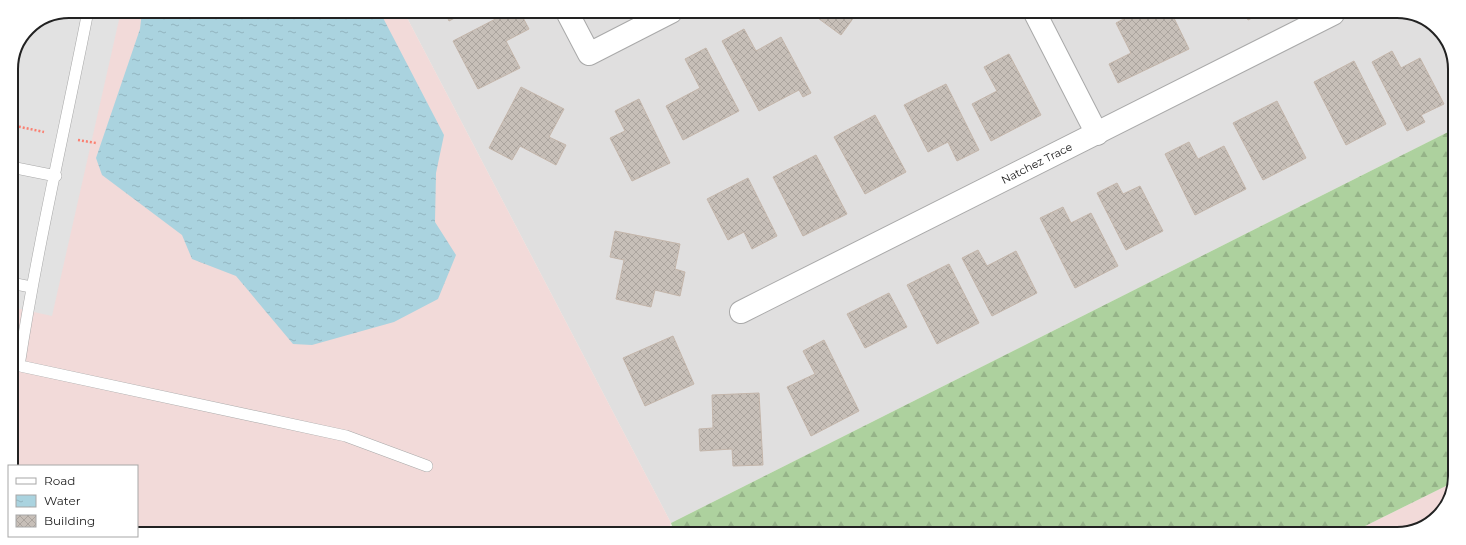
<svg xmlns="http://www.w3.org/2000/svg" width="1466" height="545" font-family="Montserrat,sans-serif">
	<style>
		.residential { fill: #e0dfdf }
		.commercial { fill: #f2dad9 }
		.forest { fill: url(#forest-firs) }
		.parking { fill: #e2e2e2 }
		.water { fill: url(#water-ripples) }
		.building { fill: url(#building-cross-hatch); stroke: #c4b6ab }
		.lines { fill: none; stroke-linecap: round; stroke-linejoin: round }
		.lane-casing { stroke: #a9a9a9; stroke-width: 12 }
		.street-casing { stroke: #a9a9a9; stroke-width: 24 }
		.path { stroke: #fa8072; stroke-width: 2.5; stroke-dasharray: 2 2; stroke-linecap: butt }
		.lane { stroke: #fff; stroke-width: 11 }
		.street { stroke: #fff; stroke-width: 22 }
		.labels { text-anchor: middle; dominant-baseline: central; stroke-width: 3; stroke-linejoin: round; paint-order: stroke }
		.street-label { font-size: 11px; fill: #222; stroke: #fff }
		.rim { fill: none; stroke: #222; stroke-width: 2 }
	</style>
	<defs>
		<pattern id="forest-firs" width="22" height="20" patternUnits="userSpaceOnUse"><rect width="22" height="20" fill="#add19e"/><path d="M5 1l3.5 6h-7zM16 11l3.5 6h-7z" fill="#95b388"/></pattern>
		<pattern id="water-ripples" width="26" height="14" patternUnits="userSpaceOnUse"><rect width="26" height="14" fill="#aad3df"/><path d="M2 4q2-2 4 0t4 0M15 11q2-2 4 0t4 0" fill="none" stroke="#92b5bf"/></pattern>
		<pattern id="building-cross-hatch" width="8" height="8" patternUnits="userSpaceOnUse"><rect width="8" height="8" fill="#c7bfb8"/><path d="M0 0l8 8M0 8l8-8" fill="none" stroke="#aba49e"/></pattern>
	</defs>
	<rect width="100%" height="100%" fill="#f2efe9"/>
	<!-- residential -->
	<path class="residential" d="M404 12 1416 14 1443 33 1455 65 1454 129 671 523Z"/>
	<!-- commercial -->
	<path class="commercial" d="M69 11 404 12 671 523 668 532 137 531V466H11V65L28 28Z
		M1452 483V495L1429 524 1397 534H1349Z"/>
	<!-- forest -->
	<path class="forest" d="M1454 129 1452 483 1349 534 674 532 671 523Z"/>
	<!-- parking -->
	<path class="parking" d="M69 11H121L52 316 11 307V65L28 28Z"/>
	<!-- water -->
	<path class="water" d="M142 11 380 12 444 135 436 173 435 222 456 255 438 299 394 322 312 345 293 344 236 276 192 259 182 235 102 175 96 158 140 29Z"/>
	<!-- building -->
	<path class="building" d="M445 12H466L449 21Z
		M509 12H520L529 29 506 41 520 68 478 89 453 41Z
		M811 13H857L841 35Z
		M1135 13 1172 14 1189 49 1118 83 1109 64 1131 53 1116 23Z
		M1245 14H1260L1248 20Z
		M744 29 756 51 781 37 811 93 803 97 799 90 759 111 722 41Z
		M706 48 739 111 683 140 666 106 700 88 685 59Z
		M1392 51 1401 68 1420 58 1444 104 1421 115 1425 122 1407 131 1372 62Z
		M1009 54 1041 115 991 141 972 104 997 91 984 67Z
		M1354 61 1386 124 1346 145 1314 82Z
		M946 84 979 150 957 161 948 142 928 152 904 105Z
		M521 87 564 109 549 137 566 145 556 165 520 146 512 160 489 148Z
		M639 99 670 163 632 181 610 138 625 131 615 111Z
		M1277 101 1306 158 1263 180 1233 123Z
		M875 115 906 172 865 194 834 137Z
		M1189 142 1198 159 1224 146 1246 189 1195 215 1165 154Z
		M816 155 847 214 803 236 773 177Z
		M748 178 777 236 752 249 744 232 728 240 707 199Z
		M1117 183 1123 194 1140 186 1163 231 1126 250 1097 193Z
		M1063 207 1071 223 1091 213 1118 266 1075 288 1040 218Z
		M615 231 680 244 675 269 685 272 680 296 655 290 651 307 616 299 624 260 610 257Z
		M978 250 987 266 1016 251 1037 293 992 316 962 258Z
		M949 264 979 323 937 344 907 285Z
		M889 293 907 327 865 348 847 314Z
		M673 336 694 384 645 406 623 358Z
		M824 340 859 411 811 436 787 387 815 374 803 351Z
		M759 393 763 465 733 466 732 449 700 451 699 429 713 428 712 395Z"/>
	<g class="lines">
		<defs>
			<path id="lane" d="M11 167 56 176
				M11 283 31 287
				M11 364 346 436 427 466
				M19 366C37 247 65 129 88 11"/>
			<g id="street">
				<path d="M567 12 589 54 671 12"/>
				<path d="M1035 13 1097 134"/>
				<path id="s1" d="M741 312 1333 14"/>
			</g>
		</defs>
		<!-- lane casing -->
		<use href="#lane" class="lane-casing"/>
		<!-- street casing -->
		<use href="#street" class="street-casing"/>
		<!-- path -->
		<path class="path" d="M11 125 44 132
			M78 140 96 143"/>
		<!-- lane -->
		<use href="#lane" class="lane"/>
		<!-- street -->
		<use href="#street" class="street"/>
	</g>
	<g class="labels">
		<!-- street labels -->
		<g class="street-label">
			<text stroke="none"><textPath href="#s1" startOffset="331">Natchez Trace</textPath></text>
		</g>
	</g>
	<!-- crop -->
	<path d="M0 0H1466V545H0ZM69 18H1397A51 51 0 0 1 1448 69V476A51 51 0 0 1 1397 527H69A51 51 0 0 1 18 476V69A51 51 0 0 1 69 18Z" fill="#fff" fill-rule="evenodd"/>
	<path class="rim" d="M69 18H1397A51 51 0 0 1 1448 69V476A51 51 0 0 1 1397 527H69A51 51 0 0 1 18 476V69A51 51 0 0 1 69 18Z"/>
	<!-- legend -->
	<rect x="8" y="465" width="130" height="72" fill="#ffffff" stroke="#a7a7a7"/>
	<rect x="16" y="478" width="20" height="6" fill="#ffffff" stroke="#a7a7a7"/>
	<text x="44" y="485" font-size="12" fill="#222222">Road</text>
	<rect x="16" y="495" width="20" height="12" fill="url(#water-ripples)" stroke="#a7a7a7"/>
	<text x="44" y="505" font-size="12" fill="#222222">Water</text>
	<rect x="16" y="515" width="20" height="12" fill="url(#building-cross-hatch)" stroke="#a7a7a7"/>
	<text x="44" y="525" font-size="12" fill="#222222">Building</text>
</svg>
